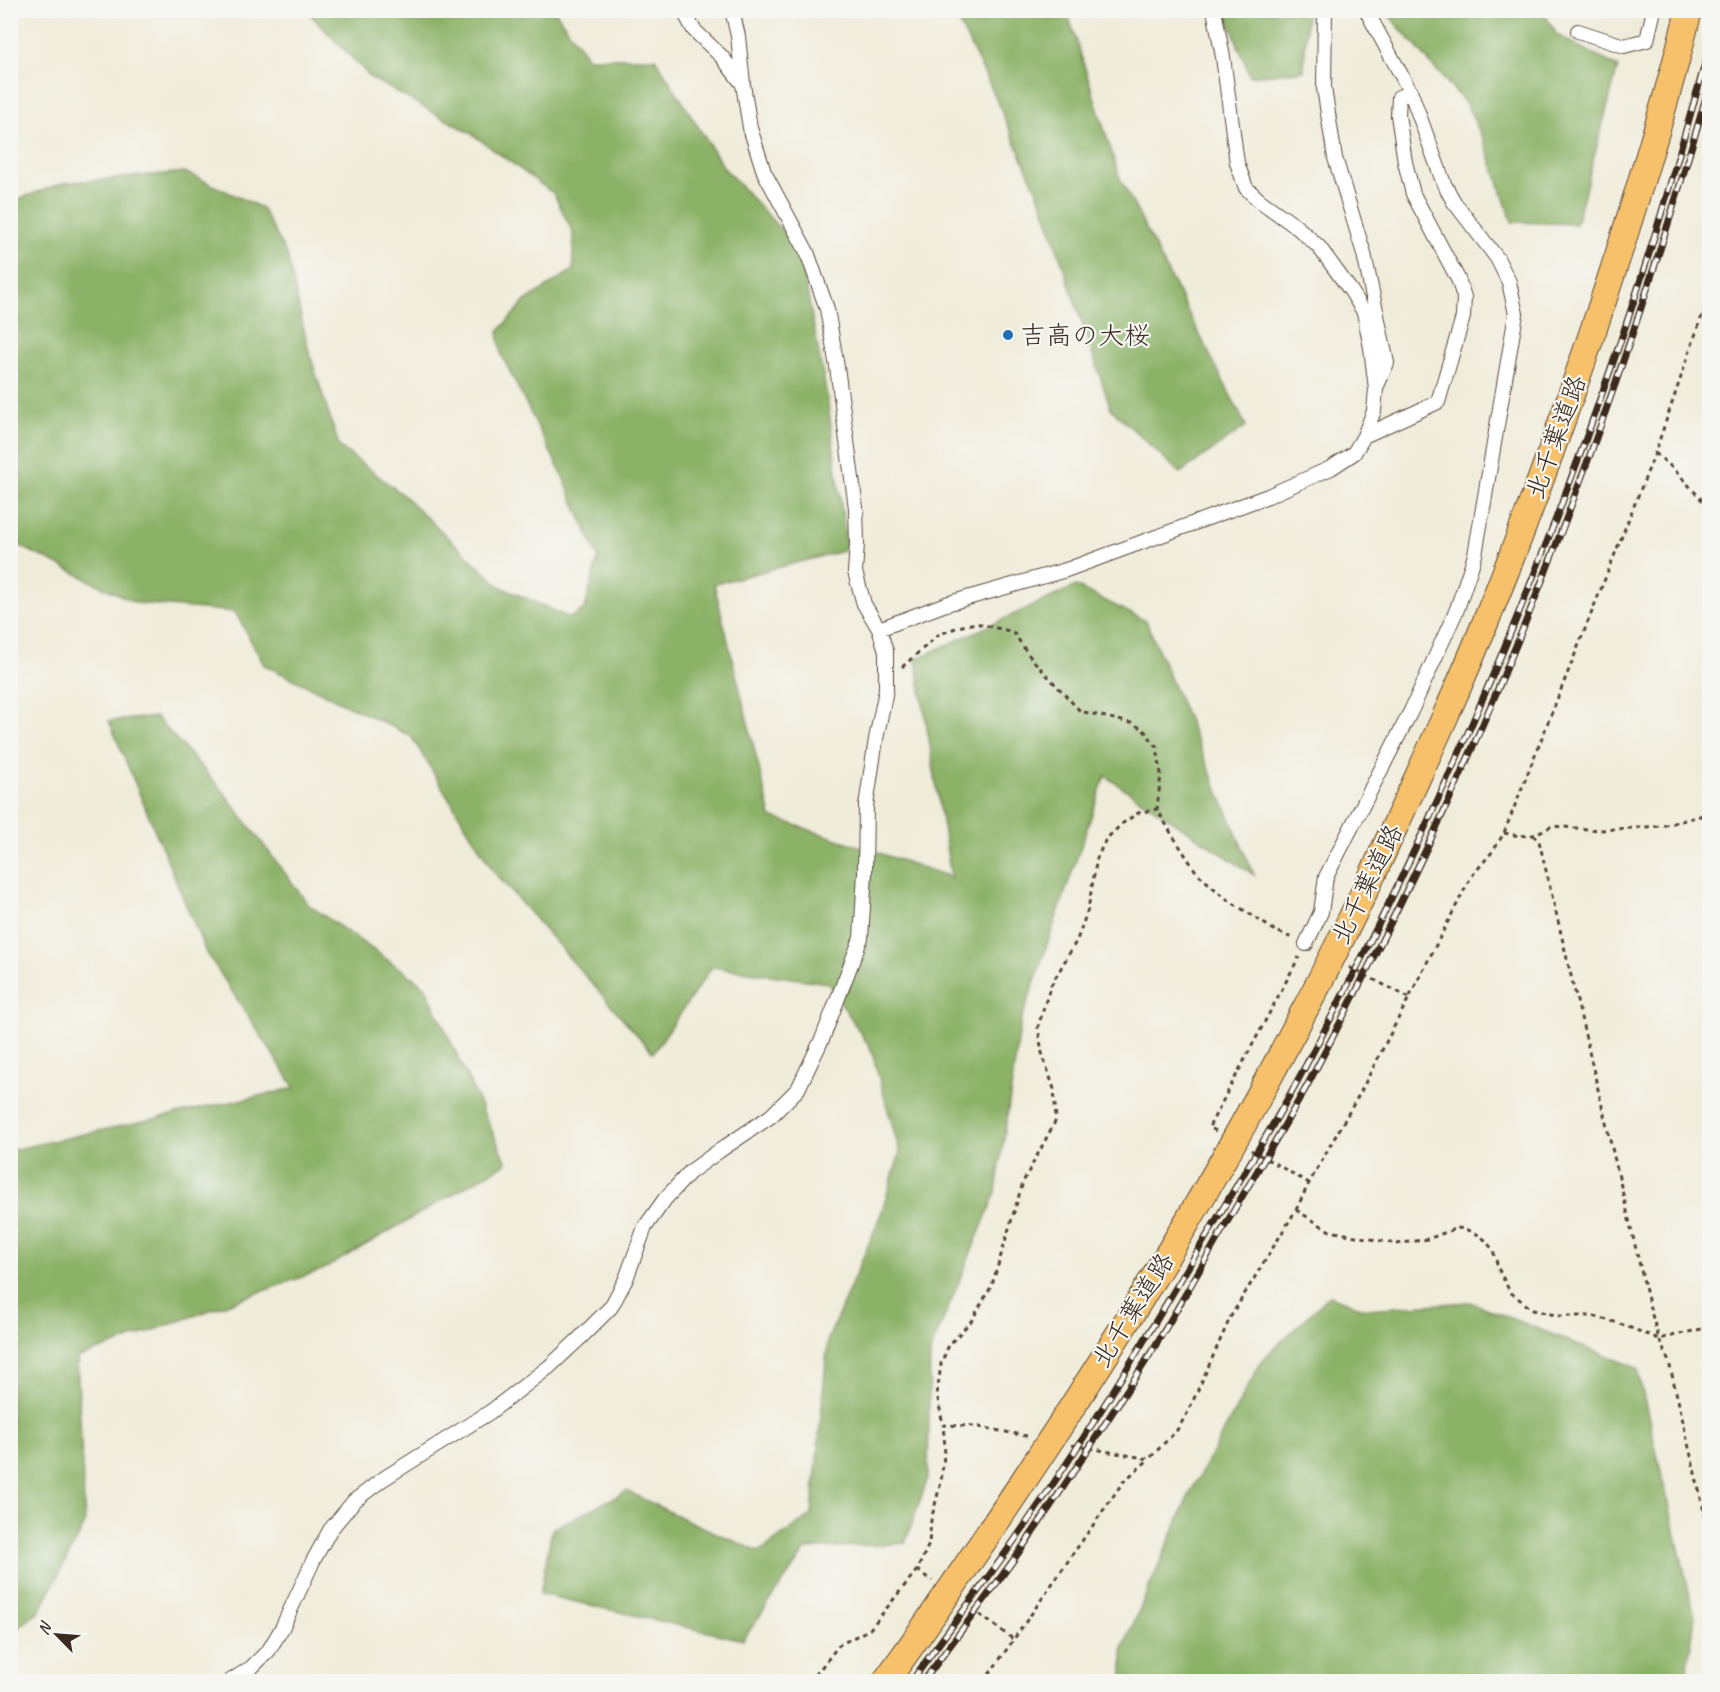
<svg xmlns="http://www.w3.org/2000/svg" width="1720" height="1692" font-family="Caveat,'Klee One',sans-serif">
	<style>
		.forest { fill: #8cb267; stroke: #646e42; stroke-width: 1.5 }
		.lines { fill: none; stroke-linecap: round; stroke-linejoin: round }
		.street-casing { stroke: #56473a; stroke-width: 16 }
		.highway-casing { stroke: #56473a; stroke-width: 28 }
		.path { stroke: #56473a; stroke-width: 3; stroke-dasharray: 4.5 4.5; stroke-linecap: butt }
		.street { stroke: #fff; stroke-width: 14 }
		.highway { stroke: #f6c16b; stroke-width: 26 }
		.rail-casing { stroke: #3b2a1e; stroke-width: 7 }
		.rail { stroke: #f6f6f2; stroke-width: 4.5; stroke-dasharray: 14; stroke-linecap: butt }
		.highway-bridge-casing { stroke: #56473a; stroke-width: 28; stroke-linecap: butt }
		.highway-bridge { stroke: #f6c16b; stroke-width: 26 }
		.poi-dot { fill: #1f6fb2; stroke: #f6f6f2; stroke-width: 2 }
		.labels { text-anchor: middle; dominant-baseline: central; stroke-width: 4.5; stroke-linejoin: round; paint-order: stroke }
		.poi-label { font-size: 26px; fill: #3b2a1e; stroke: #f6f6f2; text-anchor: start }
		.street-label { font-size: 26px; fill: #3b2a1e; stroke: #f6f6f2 }
	</style>
	<rect width="100%" height="100%" fill="#f6f6f2"/>
	<filter id="ink" filterUnits="userSpaceOnUse"><feTurbulence type="fractalNoise" baseFrequency=".0167" numOctaves="2"/><feDisplacementMap in="SourceGraphic" scale="12" xChannelSelector="R" yChannelSelector="G"/><feConvolveMatrix kernelMatrix="1 2 1 2 8 2 1 2 1" color-interpolation-filters="sRGB"/></filter>
	<filter id="wash" filterUnits="userSpaceOnUse"><feTurbulence type="fractalNoise" baseFrequency=".008" numOctaves="4" result="noise"/><feDisplacementMap in="SourceGraphic" scale="24" xChannelSelector="R" yChannelSelector="G"/><feGaussianBlur stdDeviation="1.35" result="paint"/><feColorMatrix in="noise" values="0 0 0 0 0 0 0 0 0 0 0 0 0 0 0 0 0 1.4 0 .05"/><feComposite in="paint" operator="in"/></filter>
	<g filter="url(#wash)">
		<rect width="100%" height="100%" fill="#f0ecda"/>
		<!-- forest -->
		<path class="forest" d="M307 11H555L588 58H655L724 168 799 249 827 396 847 550 714 584 771 817 951 877 916 659 1076 586 1146 621 1254 875 1105 776 1021 1021 996 1192 930 1352 928 1478 905 1543 806 1549 743 1640 540 1594 552 1529 627 1491 682 1518 759 1552 812 1514 828 1339 879 1220 900 1153 871 1049 828 983 712 967 653 1053 494 872 411 736 264 665 235 612 136 603 20 546 10 510V202L63 183 185 172 262 208 287 255 309 352 339 446 403 495 501 587 570 618 585 608 598 557 562 475 501 354 498 332 525 301 573 270V233L554 194 472 134 371 78Z
			M953 11H1067L1119 176 1246 426 1180 473 1111 409 1042 203 989 83Z
			M1225 11H1307L1304 71 1250 76Z
			M1385 11H1543L1557 35 1618 67 1576 224 1512 222 1485 143 1466 104Z
			M156 717 222 790 309 905 425 986 507 1163 324 1269 77 1358 85 1524 39 1612 11 1633V1150L295 1088 205 950 109 721Z
			M1329 1296 1366 1309 1470 1302 1637 1368 1695 1617 1686 1681H1123V1648L1188 1497 1263 1359Z"/>
	</g>
	<g filter="url(#ink)">
		<g class="lines">
			<defs>
				<path id="street" d="M683 10 694 30 722 57 742 83
					M1325 10 1324 88 1335 158 1364 254 1387 363 1376 388
					M1366 10 1411 93
					M1578 31 1624 46 1647 40 1654 10
					M879 629 946 604 1066 570 1268 496 1331 468 1354 453 1364 436 1374 411 1376 389 1371 348 1364 312 1351 291 1319 247 1298 228 1259 200 1246 188 1237 163 1223 57 1214 10
					M1306 944 1321 912 1326 877 1411 711 1457 609 1475 555 1516 314 1509 282 1497 258 1454 202 1444 184 1411 93 1399 97 1398 115 1405 162 1413 194 1458 279 1464 297 1463 317 1438 402 1364 436
					M229 1682 251 1668 269 1650 282 1628 313 1561 330 1530 354 1501 383 1479 490 1412 549 1367 580 1338 611 1307 626 1279 645 1227 665 1199 690 1172 719 1151 771 1116 798 1089 823 1037 861 938 865 873 866 806 876 739 886 690V651L879 629 864 604 855 572 857 544 856 508 837 367 827 309 807 252 764 172 750 128 743 84 738 36 732 10"/>
				<path id="highway" d="M1371 878C1412 789 1454 701 1490 611 1539 490 1582 367 1622 243 1646 166 1670 89 1689 10"/>
			</defs>
			<!-- street casing -->
			<use href="#street" class="street-casing"/>
			<!-- highway casing -->
			<use href="#highway" class="highway-casing"/>
			<!-- path -->
			<path class="path" d="M1655 453 1674 469 1710 509
				M902 667 938 635 958 627 976 623 1013 632 1031 658 1080 711 1131 723 1143 729 1157 747 1161 774 1157 809 1171 833 1197 873 1224 897 1274 930 1292 938
				M1504 833 1520 836 1533 835 1552 826 1600 830 1662 826 1700 816 1710 810
				M1533 835 1539 841 1650 1308 1659 1339 1669 1362 1710 1537
				M1349 967 1410 998
				M1216 1131 1209 1127 1299 957
				M1251 1150 1309 1183
				M1296 1210 1330 1231 1397 1244 1428 1239 1457 1228 1465 1229 1479 1235 1485 1240 1493 1250 1499 1270 1510 1292 1533 1310 1559 1316H1593L1618 1323 1659 1339 1710 1327
				M1027 1436 974 1426 943 1425 937 1394 941 1364 949 1345 972 1320 992 1285 1023 1182 1056 1120 1054 1089 1042 1053 1038 1027 1050 987 1077 940 1088 909 1097 858 1106 839 1123 823 1138 813 1157 809
				M1072 1445 1149 1459 1177 1430 1188 1412 1231 1316 1296 1210 1309 1183 1361 1091 1471 877 1493 851 1504 833 1655 453 1710 292
				M917 1570 932 1581
				M965 1604 1013 1639
				M810 1682 839 1645 870 1629 917 1570 929 1544 931 1520 941 1482 945 1447 943 1425
				M984 1682 1123 1482 1148 1460"/>
			<!-- street -->
			<use href="#street" class="street"/>
			<!-- highway -->
			<use href="#highway" class="highway"/>
			<defs>
				<path id="rail" d="M911 1682C949 1629 989 1578 1025 1525 1097 1422 1161 1313 1225 1205 1250 1163 1276 1121 1299 1078 1422 851 1525 615 1610 371 1648 264 1679 155 1710 46
					M923 1682C960 1631 1000 1581 1035 1529 1072 1475 1108 1419 1144 1364 1173 1318 1199 1270 1226 1224 1253 1177 1282 1131 1308 1084 1360 986 1410 886 1456 785 1558 558 1642 323 1710 83"/>
			</defs>
			<!-- rail casing -->
			<use href="#rail" class="rail-casing"/>
			<!-- rail -->
			<use href="#rail" class="rail"/>
			<defs>
				<path id="highway-bridge" d="M885 1682C939 1608 990 1532 1040 1456 1135 1313 1224 1166 1303 1013 1327 969 1349 923 1371 878"/>
			</defs>
			<!-- highway-bridge casing -->
			<use href="#highway-bridge" class="highway-bridge-casing"/>
			<!-- highway-bridge -->
			<use href="#highway-bridge" class="highway-bridge"/>
		</g>
	</g>
	<!-- markers -->
	<circle class="poi-dot" cx="1008" cy="335" r="6"/>
	<g class="labels">
		<!-- poi labels -->
		<g class="poi-label">
			<text x="1020" y="335">吉高の大桜</text>
		</g>
		<!-- street labels -->
		<g class="street-label">
			<text transform="translate(1556 437) rotate(-70)">北千葉道路</text>
			<text transform="translate(1367 884) rotate(-64)">北千葉道路</text>
			<text transform="translate(1133 1310) rotate(-58)">北千葉道路</text>
		</g>
	</g>
	<!-- margin -->
	<rect width="1720" height="1692" fill="none" stroke="#f6f6f2" stroke-width="36"/>
	<!-- north arrow -->
	<g transform="translate(57 1635) rotate(295)" stroke="#f6f6f2" stroke-width="4.5" paint-order="stroke">
	<path d="M0-4.5L10 22L0 15L-10 22Z" fill="#3b2a1e"/>
	<text y="-9" font-size="16" font-weight="bold" text-anchor="middle" fill="#3b2a1e">N</text>
	</g>
</svg>
